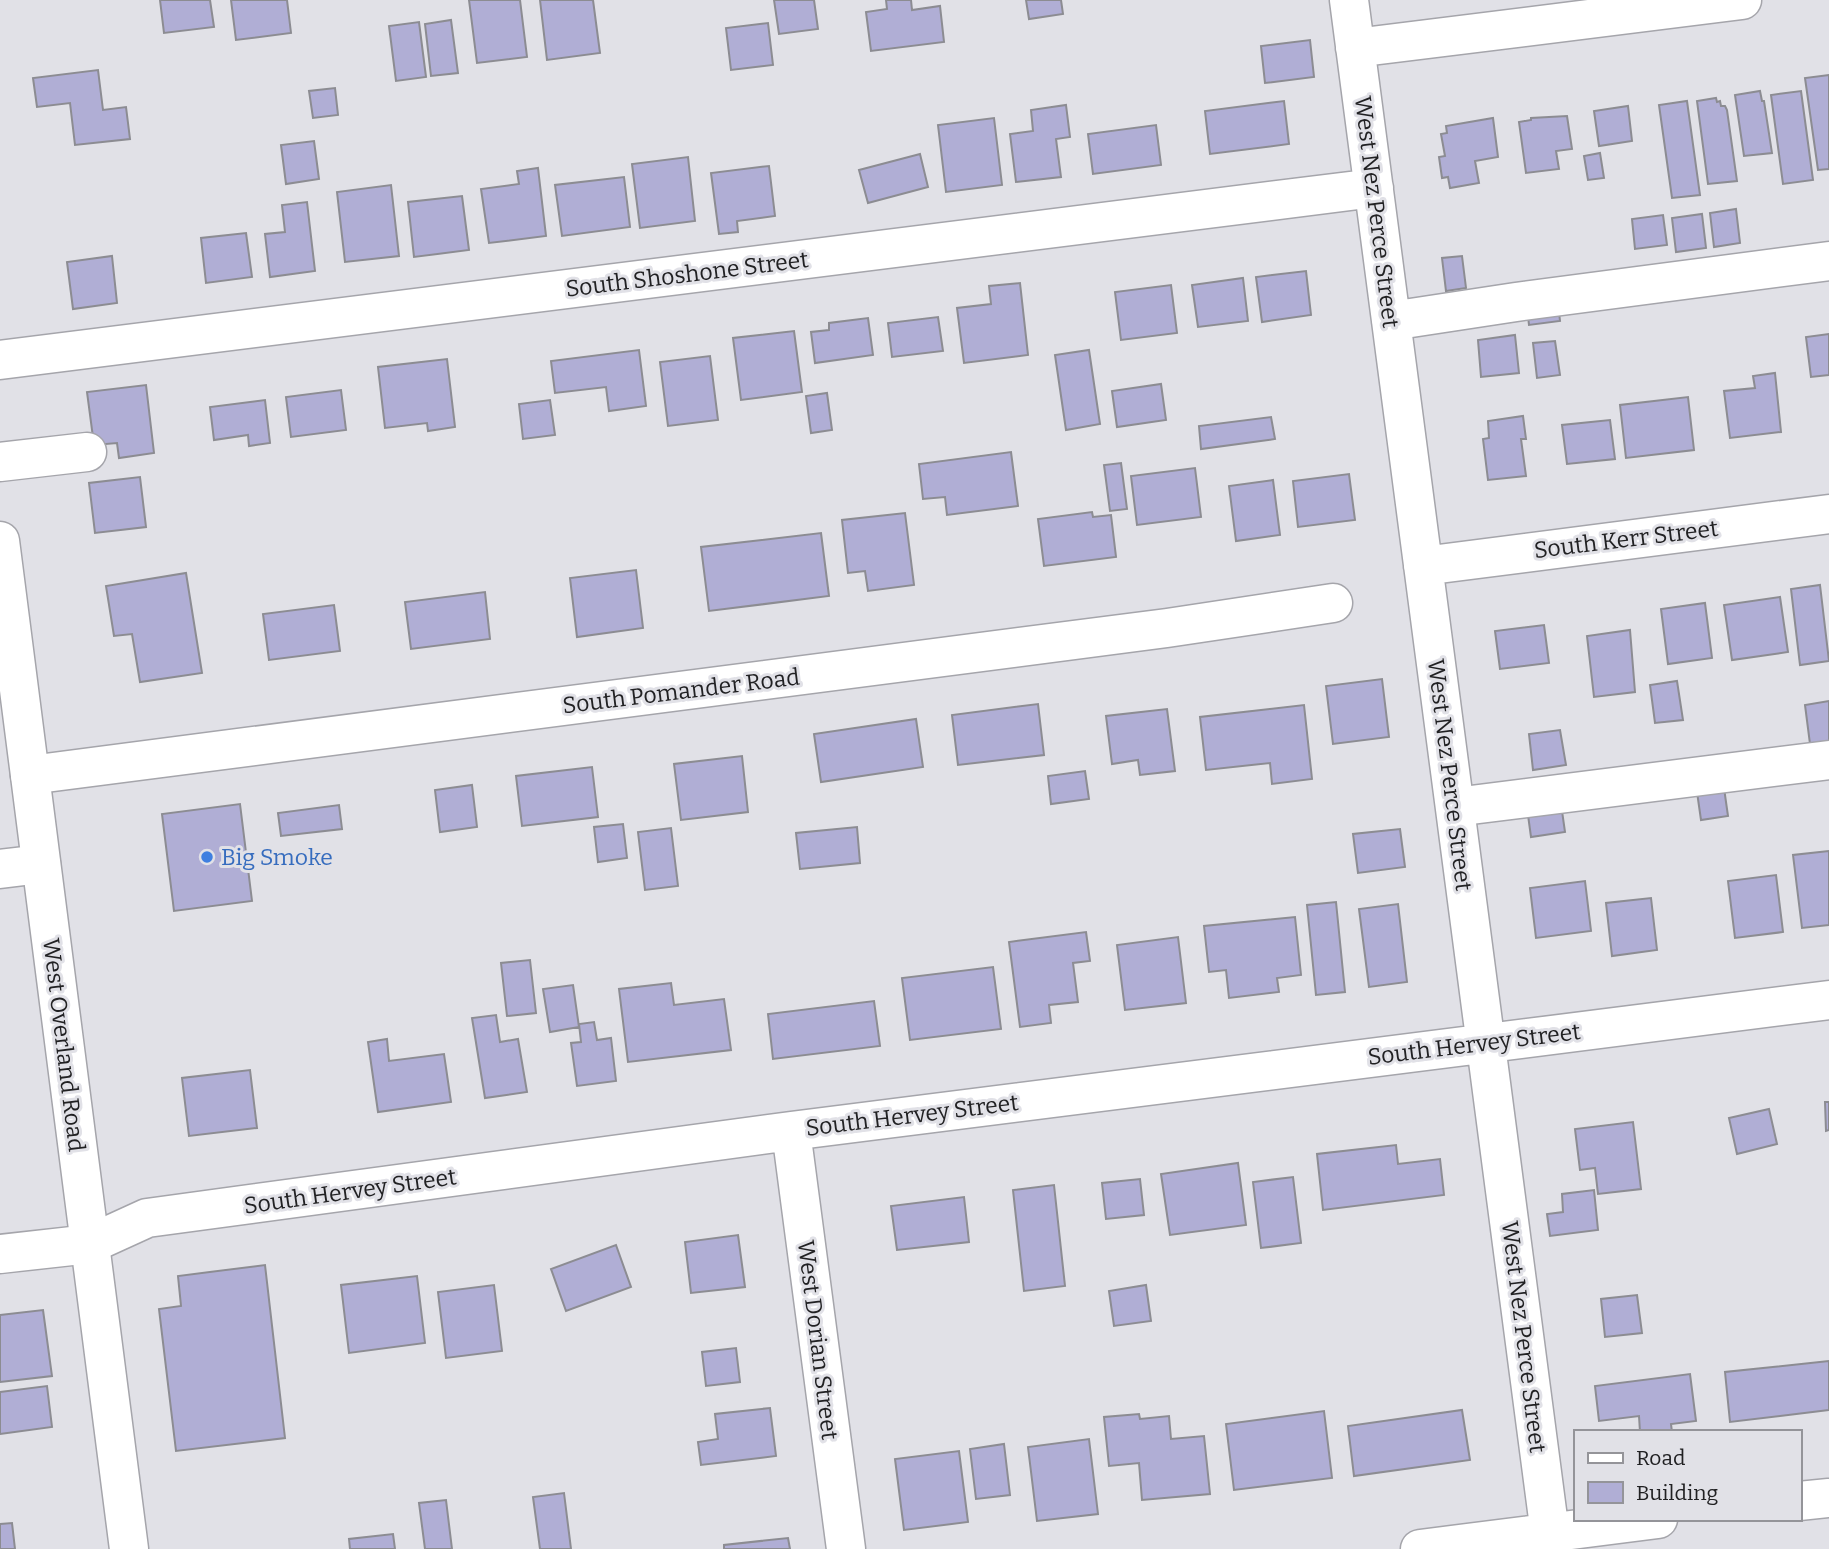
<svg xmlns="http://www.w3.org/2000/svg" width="1829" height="1549" font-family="Bitter,serif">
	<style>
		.building { fill: #b0aed5; stroke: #8c8c92; stroke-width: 2 }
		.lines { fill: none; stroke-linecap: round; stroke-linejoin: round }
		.minor-casing { stroke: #a5a5ab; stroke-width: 41 }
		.major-casing { stroke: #a5a5ab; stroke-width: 41 }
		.minor { stroke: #fff; stroke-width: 38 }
		.major { stroke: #fff; stroke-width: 38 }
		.shop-dot { fill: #3f7fe0; stroke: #e1e1e7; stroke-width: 2.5 }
		.labels { text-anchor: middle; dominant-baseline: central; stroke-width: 6; stroke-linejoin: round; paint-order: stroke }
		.street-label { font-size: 23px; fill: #212123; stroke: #e1e1e7 }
		.shop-label { font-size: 23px; fill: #366cbe; stroke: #e1e1e7; text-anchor: start }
	</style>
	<rect width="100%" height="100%" fill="#e1e1e7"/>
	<!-- building -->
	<path class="building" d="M160 0H210L214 27 164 33Z
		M231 0H287L291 33 236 40Z
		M469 0H520L527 57 477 63Z
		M540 0H593L600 53 547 60Z
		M774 0H814L818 29 779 34Z
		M886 0H911L912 10 940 6 944 42 871 51 866 12 887 9Z
		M1026 0H1061L1063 14 1029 19Z
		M451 20 458 73 431 76 425 24Z
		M419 22 426 77 396 81 389 26Z
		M768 23 773 65 731 70 726 28Z
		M1310 40 1314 77 1265 83 1261 46Z
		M98 70 103 110 126 107 130 139 75 145 70 103 37 107 33 78Z
		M1829 75V169L1818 170 1805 78Z
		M335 88 338 115 313 118 309 91Z
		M1760 91 1762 101H1764L1772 153 1744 156 1735 95Z
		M1801 91 1813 180 1783 184 1771 95Z
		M1716 98 1717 102 1720 101 1721 106H1725L1727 110 1737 181 1708 184 1697 101Z
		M1284 101 1289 144 1210 154 1205 111Z
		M1687 101 1700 195 1672 198 1659 105Z
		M1066 105 1070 137 1056 139 1061 177 1016 182 1010 134 1033 131 1031 110Z
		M1628 106 1632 141 1599 146 1594 111Z
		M1567 116 1572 149 1556 151 1559 169 1526 173 1519 122 1531 120V118Z
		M994 118 1002 185 946 192 938 125Z
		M1493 118 1498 157 1475 161 1479 183 1450 188 1448 177 1442 178 1439 157 1445 156 1441 134 1447 133 1446 126Z
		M1156 125 1161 165 1093 174 1088 134Z
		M314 141 319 179 286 184 281 145Z
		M1600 153 1604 178 1588 180 1584 156Z
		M920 154 928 187 868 203 859 170Z
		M688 157 695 221 640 228 632 164Z
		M769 166 775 216 737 221 738 232 719 234 711 173Z
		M538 168 546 236 489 243 481 189 519 184 517 171Z
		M624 177 630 227 562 236 555 185Z
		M391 185 399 256 345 262 337 192Z
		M462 196 469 250 414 257 408 202Z
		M307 202 315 271 270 277 265 234 285 232 282 205Z
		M1736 209 1740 243 1714 247 1710 213Z
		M1702 214 1706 248 1676 252 1672 218Z
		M1663 215 1667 245 1635 249 1632 219Z
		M246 233 252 277 206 283 201 238Z
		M112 256 117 303 73 309 67 262Z
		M1462 256 1466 288 1446 291 1442 258Z
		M1306 271 1311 315 1262 322 1256 277Z
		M1243 278 1248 321 1198 327 1192 285Z
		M1020 283 1028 355 964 363 957 308 991 304 989 286Z
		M1171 285 1177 333 1121 340 1115 292Z
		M1558 303 1560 321 1529 325 1527 308Z
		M938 317 943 351 892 357 888 323Z
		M868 318 873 355 815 363 811 332 829 330V323Z
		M794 331 802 392 741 400 733 338Z
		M1829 334V375L1811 377 1806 337Z
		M1515 335 1519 373 1481 377 1478 340Z
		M1555 341 1560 375 1537 378 1533 343Z
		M639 350 646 406 609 411 606 387 555 393 551 361Z
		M1089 350 1100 424 1066 430 1055 355Z
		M710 356 718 420 668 426 660 362Z
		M447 359 455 427 428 431 427 423 385 428 378 367Z
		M1775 373 1781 432 1730 438 1724 391 1755 388 1753 376Z
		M1161 384 1166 420 1117 427 1112 391Z
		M146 385 154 453 119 458 117 443 94 445 87 392Z
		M341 390 346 430 291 437 286 397Z
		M827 393 832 430 811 433 806 396Z
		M1688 397 1694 450 1626 458 1620 405Z
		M265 400 270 443 249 446 248 435 214 440 210 407Z
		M550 400 555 435 523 439 519 404Z
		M1523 416 1526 439H1521L1526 476 1488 480 1483 439 1489 438 1488 421Z
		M1271 417 1275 439 1201 449 1199 426Z
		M1610 420 1615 459 1567 464 1562 425Z
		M1011 452 1018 506 947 515 945 497 923 499 919 464Z
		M1121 463 1127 509 1110 511 1104 465Z
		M1195 468 1201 517 1137 525 1131 476Z
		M1349 474 1355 520 1298 527 1293 481Z
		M140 477 146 527 95 533 89 483Z
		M1273 480 1280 535 1236 541 1229 486Z
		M1092 512 1093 517 1111 515 1116 557 1044 566 1038 519Z
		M905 513 914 585 868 591 865 571 848 573 842 520Z
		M821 533 829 596 709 611 701 547Z
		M636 570 643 628 577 637 570 578Z
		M186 573 202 673 140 682 132 634 114 636 106 586Z
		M1820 585 1829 661 1800 665 1791 589Z
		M485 592 490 639 411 649 405 602Z
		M1780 597 1788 652 1732 660 1724 605Z
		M1705 603 1712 658 1668 664 1661 609Z
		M334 605 340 651 269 660 263 614Z
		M1544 625 1549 663 1500 669 1495 631Z
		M1630 630 1635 692 1594 697 1587 636Z
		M1382 679 1389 737 1333 744 1326 686Z
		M1677 681 1683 720 1655 723 1650 685Z
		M1829 701V742L1810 744 1805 705Z
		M1038 704 1044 755 958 765 952 715Z
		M1304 705 1312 779 1272 784 1270 763 1206 770 1200 717Z
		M1167 709 1175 771 1140 775 1138 760 1112 764 1106 716Z
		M916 719 923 767 821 782 814 734Z
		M1560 730 1566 765 1533 770 1529 734Z
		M742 756 748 812 681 820 674 764Z
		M592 767 598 817 522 826 516 776Z
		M1085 771 1089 799 1051 804 1048 776Z
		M472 785 477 827 440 832 435 790Z
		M1724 788 1728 816 1701 820 1697 792Z
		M240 804 252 901 174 911 162 814Z
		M339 805 342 829 281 836 278 813Z
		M1562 811 1565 832 1531 837 1528 815Z
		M623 824 627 858 598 862 594 827Z
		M857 827 860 863 800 869 796 833Z
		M671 828 678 886 645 890 638 832Z
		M1400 829 1405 867 1358 873 1353 834Z
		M1829 851V925L1802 928 1793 855Z
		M1776 875 1783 932 1735 938 1728 881Z
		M1585 881 1591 931 1536 938 1530 888Z
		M1651 898 1657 950 1612 956 1606 903Z
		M1336 902 1345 992 1316 995 1307 905Z
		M1398 904 1407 982 1369 987 1359 909Z
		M1295 917 1301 975 1277 978 1279 992 1229 998 1226 970 1209 972 1204 926Z
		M1086 932 1090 961 1073 963 1078 1002 1049 1005 1051 1023 1020 1027 1009 942Z
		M1178 937 1186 1003 1125 1010 1117 945Z
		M530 960 536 1013 507 1016 501 963Z
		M993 967 1001 1029 910 1040 902 978Z
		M671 983 674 1005 724 999 731 1050 628 1062 619 989Z
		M573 985 579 1027 550 1032 543 989Z
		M874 1001 880 1046 773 1059 768 1014Z
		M496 1015 500 1042 518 1039 527 1092 485 1098 472 1018Z
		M594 1022 597 1040 611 1038 616 1081 577 1086 571 1043 581 1042 579 1024Z
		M387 1039 389 1061 444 1054 451 1102 378 1112 368 1042Z
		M250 1070 257 1128 189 1136 182 1078Z
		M1825 1102H1829V1130L1826 1131Z
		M1769 1109 1777 1144 1737 1154 1729 1118Z
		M1633 1122 1641 1189 1598 1194 1595 1168 1580 1170 1575 1129Z
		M1396 1145 1398 1164 1440 1159 1444 1195 1323 1210 1317 1154Z
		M1238 1163 1246 1225 1170 1235 1161 1174Z
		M1293 1177 1301 1243 1261 1248 1253 1182Z
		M1140 1179 1144 1215 1106 1219 1102 1183Z
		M1054 1185 1065 1286 1024 1291 1013 1190Z
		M1594 1190 1598 1230 1550 1236 1547 1214 1563 1212 1562 1194Z
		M964 1197 969 1242 897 1250 891 1206Z
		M738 1235 745 1287 691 1293 685 1242Z
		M616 1245 631 1287 566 1311 551 1269Z
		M265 1265 285 1438 176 1451 159 1309 181 1306 178 1276Z
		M417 1276 425 1343 349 1353 341 1285Z
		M494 1285 502 1351 446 1358 438 1292Z
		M1146 1285 1151 1321 1114 1326 1109 1291Z
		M1637 1295 1642 1333 1605 1337 1601 1299Z
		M43 1310 52 1376 0 1382V1315Z
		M736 1348 740 1382 706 1386 702 1352Z
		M1829 1361V1410L1730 1422 1725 1372Z
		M1690 1374 1696 1421 1671 1424 1672 1432H1640L1639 1416 1599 1421 1595 1386Z
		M47 1386 52 1427 0 1434V1392Z
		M770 1408 776 1456 701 1465 698 1442 718 1439 715 1414Z
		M1462 1410 1470 1460 1354 1476 1348 1426Z
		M1324 1411 1332 1478 1234 1490 1226 1424Z
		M1139 1414 1140 1419 1169 1416 1171 1439 1204 1436 1210 1494 1142 1500 1139 1463 1109 1466 1104 1417Z
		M1089 1439 1098 1514 1037 1521 1028 1447Z
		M1004 1444 1010 1495 976 1499 970 1449Z
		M959 1451 968 1522 904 1530 895 1459Z
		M564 1493 571 1549H540L533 1497Z
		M446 1500 452 1549H425L419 1503Z
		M12 1523 15 1549H0V1524Z
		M393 1534 395 1549H350L349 1539Z
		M788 1538 790 1549H724V1545Z"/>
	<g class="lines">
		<defs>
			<path id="minor" d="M1349 0 1552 1549
				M1355 48 1742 0
				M1391 321 1516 302 1829 261
				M0 360 1374 188
				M0 462 87 452
				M1423 566 1829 514
				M30 775 1167 628 1333 603
				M1455 807 1829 760
				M0 869 41 864
				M791 1131 846 1549
				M0 1254 90 1244 147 1218 791 1131 1829 1000
				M1799 1501 1829 1498
				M1420 1549 1658 1519"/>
			<path id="major" d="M0 541 129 1549"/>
		</defs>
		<!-- minor casing -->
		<use href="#minor" class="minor-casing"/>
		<!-- major casing -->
		<use href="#major" class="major-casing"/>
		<!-- minor -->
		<use href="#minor" class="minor"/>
		<!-- major -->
		<use href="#major" class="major"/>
	</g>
	<!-- markers -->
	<circle class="shop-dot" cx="207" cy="857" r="7"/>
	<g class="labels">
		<!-- street labels -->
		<g class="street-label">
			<text transform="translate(1377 212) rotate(83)">West Nez Perce Street</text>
			<text transform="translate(687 274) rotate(-7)">South Shoshone Street</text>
			<text transform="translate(1626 539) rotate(-7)">South Kerr Street</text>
			<text transform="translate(681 691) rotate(-7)">South Pomander Road</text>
			<text transform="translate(1450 775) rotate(83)">West Nez Perce Street</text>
			<text transform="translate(1474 1044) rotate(-7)">South Hervey Street</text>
			<text transform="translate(64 1045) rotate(83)">West Overland Road</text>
			<text transform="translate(912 1115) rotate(-7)">South Hervey Street</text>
			<text transform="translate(350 1191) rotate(-8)">South Hervey Street</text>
			<text transform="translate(1524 1337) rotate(83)">West Nez Perce Street</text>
			<text transform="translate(818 1340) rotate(83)">West Dorian Street</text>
		</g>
		<!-- shop labels -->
		<g class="shop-label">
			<text x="221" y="857">Big Smoke</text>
		</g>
	</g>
	<!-- legend -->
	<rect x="1574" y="1430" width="228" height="91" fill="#e1e1e7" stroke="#949499" stroke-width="2"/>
	<rect x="1588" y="1453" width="35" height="10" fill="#ffffff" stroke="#949499" stroke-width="2"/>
	<text x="1636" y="1465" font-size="21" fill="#212123">Road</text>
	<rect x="1588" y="1482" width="35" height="21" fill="#b0aed5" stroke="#949499" stroke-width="2"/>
	<text x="1636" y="1500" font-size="21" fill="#212123">Building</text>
</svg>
